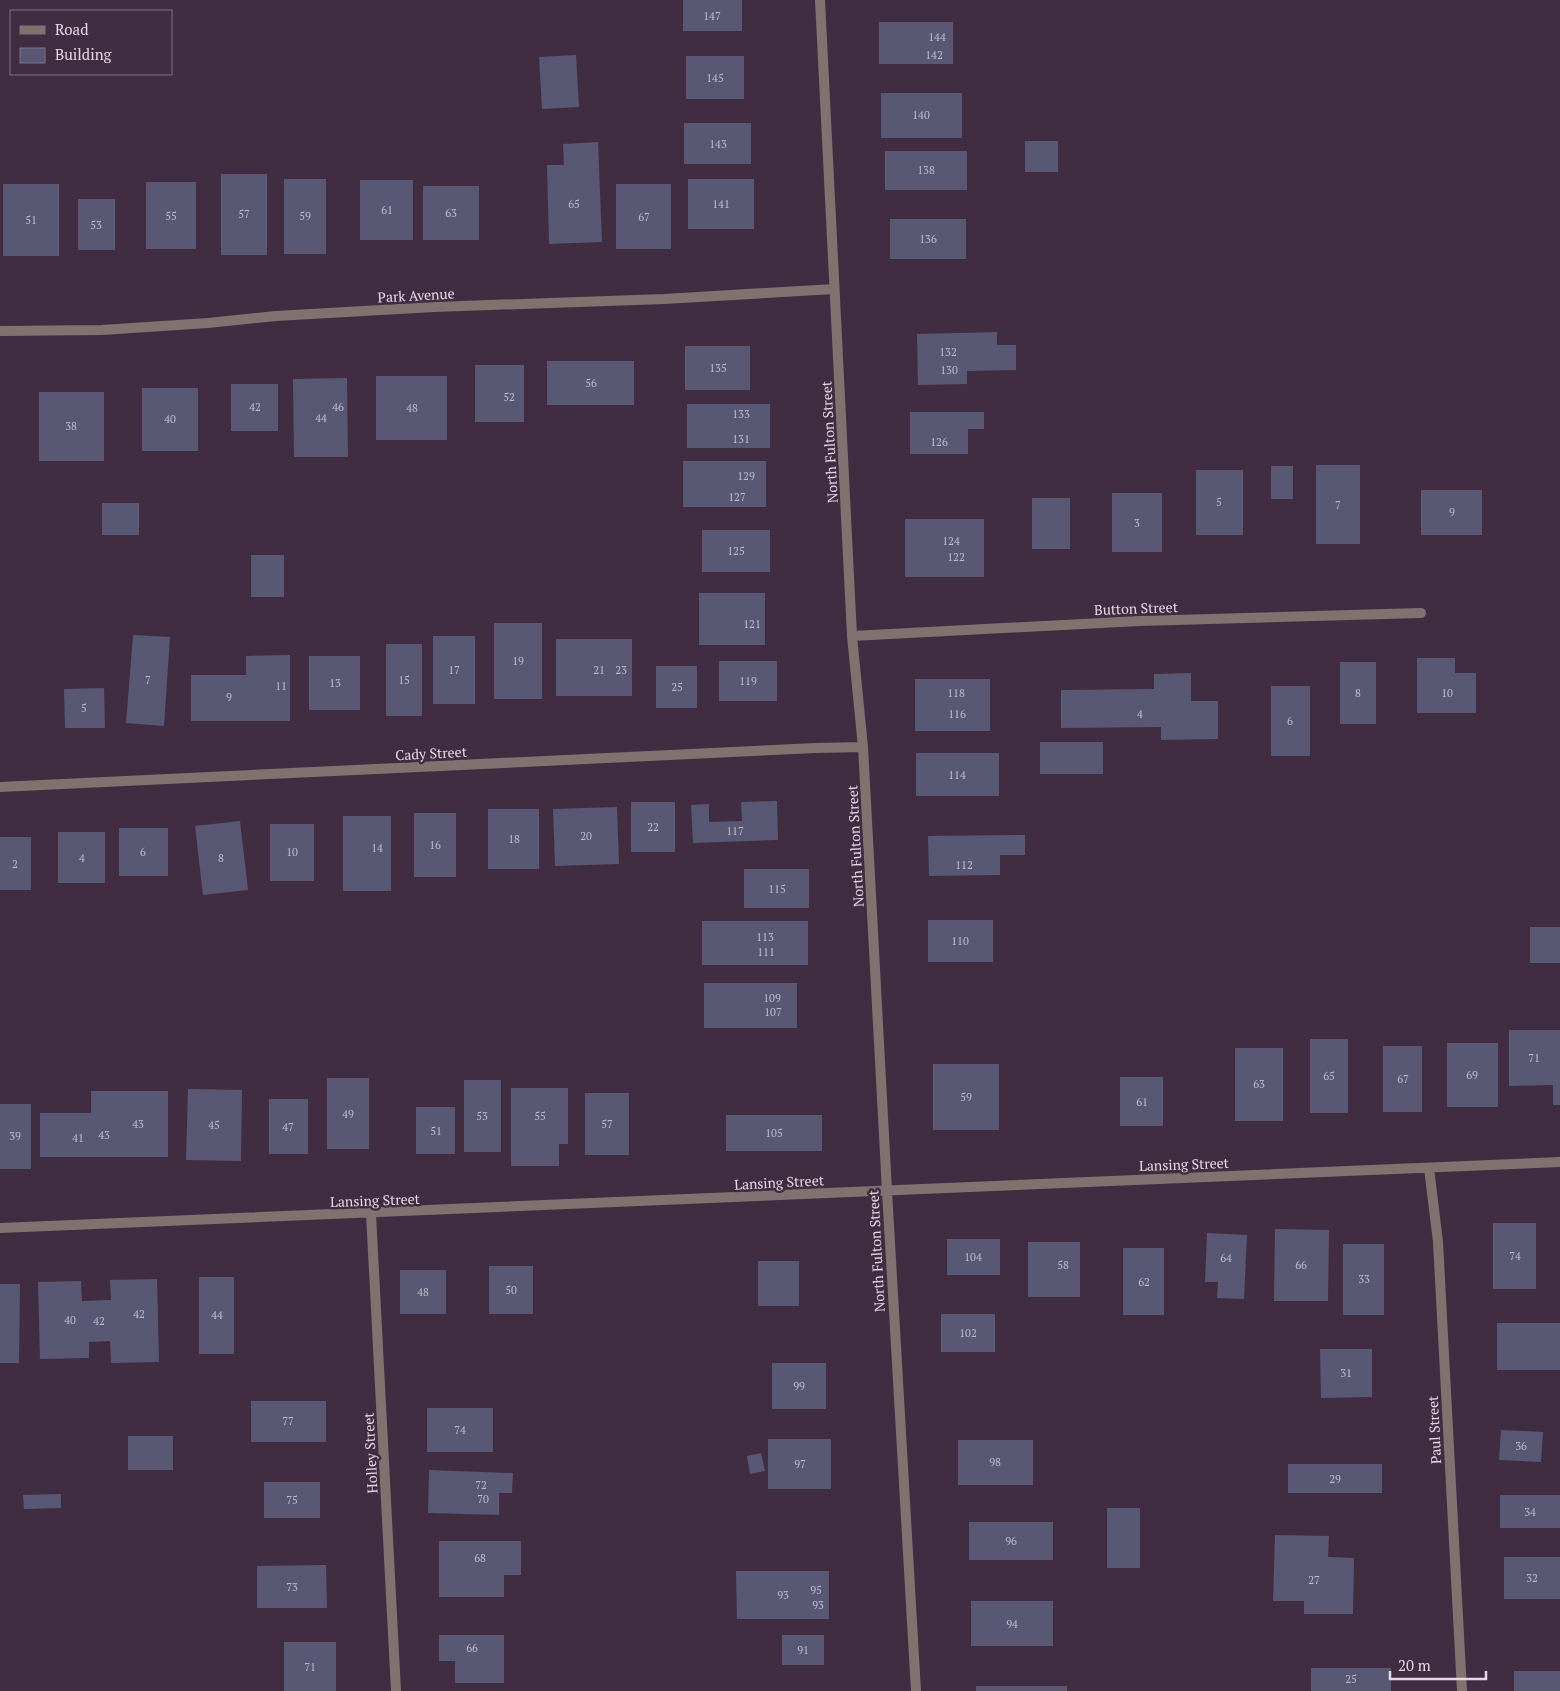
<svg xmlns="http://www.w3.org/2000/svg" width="1560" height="1691" font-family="'PT Serif',serif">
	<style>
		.building { fill: #585874 }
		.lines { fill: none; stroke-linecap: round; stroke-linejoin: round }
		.minor { stroke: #81716f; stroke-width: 10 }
		.labels { text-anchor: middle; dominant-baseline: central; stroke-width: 5; stroke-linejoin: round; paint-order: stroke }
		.number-label { font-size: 11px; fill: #c2b8c9 }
		.street-label { font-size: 14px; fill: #e5d8e5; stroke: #412d42 }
	</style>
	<rect width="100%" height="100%" fill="#412d42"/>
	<!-- building -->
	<path class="building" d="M683 0H742V31H683Z
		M879 22H953V64H879Z
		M576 55 579 107 542 109 539 57Z
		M686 56H744V99H686Z
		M881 93H962V138H881Z
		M684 123H751V164H684Z
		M1025 141H1058V172H1025Z
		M598 142 602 242 549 244 547 165H564L563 144Z
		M885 151H967V190H885Z
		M221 174H267V255H221Z
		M284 179H326V254H284Z
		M688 179H754V229H688Z
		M360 180H413V240H360Z
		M146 182H196V249H146Z
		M3 184H59V256H3Z
		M616 184H671V249H616Z
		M423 186H479V240H423Z
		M78 199H115V250H78Z
		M890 219H966V259H890Z
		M997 332V345H1016V370L967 371V384L918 385 917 334Z
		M685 346H750V390H685Z
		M547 361H634V405H547Z
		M475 365H524V422H475Z
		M376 376H447V440H376Z
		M347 378 348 457H294L293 379Z
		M231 384H278V431H231Z
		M142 388H198V451H142Z
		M39 392H104V461H39Z
		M687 404H770V448H687Z
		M910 412H984V429H968V454H910Z
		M683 461H766V507H683Z
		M1316 465H1360V544H1316Z
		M1271 466H1293V499H1271Z
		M1196 470H1243V535H1196Z
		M1421 490H1482V535H1421Z
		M1112 493H1162V552H1112Z
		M1032 498H1070V549H1032Z
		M102 503H139V535H102Z
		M905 519H984V577H905Z
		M702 530H770V572H702Z
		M251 555H284V597H251Z
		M699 593H765V645H699Z
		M494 623H542V699H494Z
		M133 635 170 637 164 726 126 723Z
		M433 636H475V704H433Z
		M556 639H632V696H556Z
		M386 644H422V716H386Z
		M290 655V721H191V675H246V656Z
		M309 656H360V710H309Z
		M1417 658H1455V673H1476V713H1417Z
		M719 661H777V701H719Z
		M1340 662H1376V724H1340Z
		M656 666H697V708H656Z
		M1191 673V701H1218V739L1161 740V727L1061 728V690L1154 689V674Z
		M915 679H990V731H915Z
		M1271 686H1310V756H1271Z
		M104 688 105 728H65L64 689Z
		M1040 742H1103V774H1040Z
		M916 753H999V796H916Z
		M777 801 778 840 693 843 691 805 709 804V822L742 821 741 802Z
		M631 802H675V852H631Z
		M617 807 619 864 555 866 553 809Z
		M488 809H539V869H488Z
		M414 813H456V877H414Z
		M343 816H391V891H343Z
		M240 821 248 890 203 895 195 826Z
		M270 824H314V881H270Z
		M119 828H168V876H119Z
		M58 832H105V883H58Z
		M1025 835V855H1000V875L929 876 928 836Z
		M0 837H31V890H0Z
		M744 869H809V908H744Z
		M928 920H993V962H928Z
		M702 921H808V965H702Z
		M1530 927H1560V963H1530Z
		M704 983H797V1028H704Z
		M1509 1030H1560V1105H1553V1085L1509 1086Z
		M1310 1039H1348V1113H1310Z
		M1447 1043H1498V1107H1447Z
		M1383 1046H1422V1112H1383Z
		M1235 1048H1283V1121H1235Z
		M933 1064H999V1130H933Z
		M1120 1077H1163V1126H1120Z
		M327 1078H369V1149H327Z
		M464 1080H501V1152H464Z
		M511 1088H568V1144H559V1166H511Z
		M188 1089 242 1090 241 1161 186 1160Z
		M91 1091H168V1157H40V1113H91Z
		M585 1093H629V1155H585Z
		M269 1099H308V1154H269Z
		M0 1104H31V1169H0Z
		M416 1107H455V1154H416Z
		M726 1115H822V1151H726Z
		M1493 1223H1536V1289H1493Z
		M1275 1229 1329 1230 1328 1301H1274Z
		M1207 1233 1247 1235 1244 1299 1217 1298 1218 1282H1205Z
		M947 1239H1000V1275H947Z
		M1028 1242H1080V1297H1028Z
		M1343 1244H1384V1315H1343Z
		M1123 1248H1164V1315H1123Z
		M758 1261H799V1306H758Z
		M489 1266H533V1314H489Z
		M400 1270H446V1314H400Z
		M199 1277H234V1354H199Z
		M157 1279 159 1362 111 1363 110 1341 89 1342V1358L40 1359 38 1282 81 1281 82 1301 111 1300 110 1280Z
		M0 1284H20L19 1363H0Z
		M941 1314H995V1352H941Z
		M1497 1323H1560V1370H1497Z
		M1320 1349H1372V1397L1321 1398Z
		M772 1363H826V1409H772Z
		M251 1401H326V1442H251Z
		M427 1408H493V1452H427Z
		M1501 1430 1543 1432 1541 1462 1499 1460Z
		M128 1436H173V1470H128Z
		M768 1439H831V1489H768Z
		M958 1440H1033V1485H958Z
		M761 1453 765 1471 750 1474 747 1456Z
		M1288 1464H1382V1493H1288Z
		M429 1470 513 1473 512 1493H499V1515L428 1513Z
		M264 1482H320V1518H264Z
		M61 1494V1508L24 1509 23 1495Z
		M1500 1495H1560V1528H1500Z
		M1107 1508H1140V1568H1107Z
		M969 1522H1053V1560H969Z
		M1275 1535 1329 1536 1328 1557 1354 1558 1353 1614H1304V1601H1273Z
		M439 1541H521V1575H504V1597H439Z
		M1504 1557H1560V1599H1504Z
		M326 1565 327 1608H257V1566Z
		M736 1571H829V1619H737Z
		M971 1601H1053V1646H971Z
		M439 1635H504V1683H455V1661H439Z
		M782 1635H824V1665H782Z
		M284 1642H336V1691H284Z
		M1311 1668H1391V1691H1311Z
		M1514 1671H1560V1691H1514Z
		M976 1686H1067V1691H976Z"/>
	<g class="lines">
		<!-- minor -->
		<path class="minor" d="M820 0 852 636 863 747 887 1191 916 1691
			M0 331 102 330 208 323 276 316 434 307 664 299 834 289
			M852 636 1139 621 1421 613
			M0 787 816 748 863 747
			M1429 1168 1438 1242 1462 1691
			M371 1214 396 1691
			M0 1228 1560 1162"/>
	</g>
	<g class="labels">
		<!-- number labels -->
		<g class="number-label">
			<text x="712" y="16">147</text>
			<text x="937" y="37">144</text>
			<text x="934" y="55">142</text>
			<text x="715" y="78">145</text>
			<text x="921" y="115">140</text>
			<text x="718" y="144">143</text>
			<text x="926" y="170">138</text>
			<text x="574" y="204">65</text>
			<text x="721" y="204">141</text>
			<text x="387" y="210">61</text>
			<text x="451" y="213">63</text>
			<text x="244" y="214">57</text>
			<text x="171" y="216">55</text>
			<text x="305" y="216">59</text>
			<text x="644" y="217">67</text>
			<text x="31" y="220">51</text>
			<text x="96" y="225">53</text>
			<text x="928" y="239">136</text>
			<text x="948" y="352">132</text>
			<text x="718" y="368">135</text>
			<text x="949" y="370">130</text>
			<text x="591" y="383">56</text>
			<text x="509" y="397">52</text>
			<text x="255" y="407">42</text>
			<text x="338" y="407">46</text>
			<text x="412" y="408">48</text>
			<text x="741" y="414">133</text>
			<text x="321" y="418">44</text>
			<text x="170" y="419">40</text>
			<text x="71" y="426">38</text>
			<text x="741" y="439">131</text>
			<text x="939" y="442">126</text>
			<text x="746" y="476">129</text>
			<text x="737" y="497">127</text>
			<text x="1219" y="502">5</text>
			<text x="1338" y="505">7</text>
			<text x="1452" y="512">9</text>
			<text x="1137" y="523">3</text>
			<text x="951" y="541">124</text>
			<text x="736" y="551">125</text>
			<text x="956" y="557">122</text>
			<text x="752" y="624">121</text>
			<text x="518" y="661">19</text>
			<text x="454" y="670">17</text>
			<text x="599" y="670">21</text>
			<text x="621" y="670">23</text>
			<text x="148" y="680">7</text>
			<text x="404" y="680">15</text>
			<text x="748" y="681">119</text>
			<text x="335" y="683">13</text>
			<text x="281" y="686">11</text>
			<text x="677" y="687">25</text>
			<text x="956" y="693">118</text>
			<text x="1358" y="693">8</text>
			<text x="1447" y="693">10</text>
			<text x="229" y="697">9</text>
			<text x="84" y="708">5</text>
			<text x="957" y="714">116</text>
			<text x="1140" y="714">4</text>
			<text x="1290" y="721">6</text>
			<text x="957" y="775">114</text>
			<text x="653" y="827">22</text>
			<text x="735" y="831">117</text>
			<text x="586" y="836">20</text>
			<text x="514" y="839">18</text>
			<text x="435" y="845">16</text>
			<text x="377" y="848">14</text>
			<text x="143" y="852">6</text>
			<text x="292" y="852">10</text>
			<text x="82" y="858">4</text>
			<text x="221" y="858">8</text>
			<text x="15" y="864">2</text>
			<text x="964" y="865">112</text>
			<text x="777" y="889">115</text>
			<text x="765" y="937">113</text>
			<text x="960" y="941">110</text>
			<text x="766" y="952">111</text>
			<text x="772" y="998">109</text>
			<text x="773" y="1012">107</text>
			<text x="1534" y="1058">71</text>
			<text x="1472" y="1075">69</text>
			<text x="1329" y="1076">65</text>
			<text x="1403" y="1079">67</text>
			<text x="1259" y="1084">63</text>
			<text x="966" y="1097">59</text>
			<text x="1142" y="1102">61</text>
			<text x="348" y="1114">49</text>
			<text x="482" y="1116">53</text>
			<text x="540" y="1116">55</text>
			<text x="138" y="1124">43</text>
			<text x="607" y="1124">57</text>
			<text x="214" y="1125">45</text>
			<text x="288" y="1127">47</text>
			<text x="436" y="1131">51</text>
			<text x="774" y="1133">105</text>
			<text x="104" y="1135">43</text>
			<text x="15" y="1136">39</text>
			<text x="78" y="1138">41</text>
			<text x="1515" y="1256">74</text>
			<text x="973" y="1257">104</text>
			<text x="1226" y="1258">64</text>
			<text x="1063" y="1265">58</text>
			<text x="1301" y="1265">66</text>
			<text x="1364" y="1279">33</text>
			<text x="1144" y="1282">62</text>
			<text x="511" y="1290">50</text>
			<text x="423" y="1292">48</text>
			<text x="139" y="1314">42</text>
			<text x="217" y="1315">44</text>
			<text x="70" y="1320">40</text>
			<text x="99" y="1321">42</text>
			<text x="968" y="1333">102</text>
			<text x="1346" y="1373">31</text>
			<text x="799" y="1386">99</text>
			<text x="288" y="1421">77</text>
			<text x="460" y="1430">74</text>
			<text x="1521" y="1446">36</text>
			<text x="995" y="1462">98</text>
			<text x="800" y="1464">97</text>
			<text x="1335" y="1479">29</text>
			<text x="481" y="1485">72</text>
			<text x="483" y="1499">70</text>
			<text x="292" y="1500">75</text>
			<text x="1530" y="1512">34</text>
			<text x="1011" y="1541">96</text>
			<text x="480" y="1558">68</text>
			<text x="1532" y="1578">32</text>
			<text x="1314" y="1580">27</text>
			<text x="292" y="1587">73</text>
			<text x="816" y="1590">95</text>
			<text x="783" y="1595">93</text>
			<text x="818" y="1605">93</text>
			<text x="1012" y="1624">94</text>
			<text x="472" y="1648">66</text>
			<text x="803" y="1650">91</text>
			<text x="310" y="1667">71</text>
			<text x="1351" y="1679">25</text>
		</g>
		<!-- street labels -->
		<g class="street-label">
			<text transform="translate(416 295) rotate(-3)">Park Avenue</text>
			<text transform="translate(829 442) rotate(-93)">North Fulton Street</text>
			<text transform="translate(1136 608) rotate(-2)">Button Street</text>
			<text transform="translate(431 753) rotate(-3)">Cady Street</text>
			<text transform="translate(855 846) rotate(-93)">North Fulton Street</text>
			<text transform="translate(1184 1164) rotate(-2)">Lansing Street</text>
			<text transform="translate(779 1182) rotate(-3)">Lansing Street</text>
			<text transform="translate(375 1200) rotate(-2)">Lansing Street</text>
			<text transform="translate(876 1251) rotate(-93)">North Fulton Street</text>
			<text transform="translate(1434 1430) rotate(-93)">Paul Street</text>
			<text transform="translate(370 1453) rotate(-93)">Holley Street</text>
		</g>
	</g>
	<!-- legend -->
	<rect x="10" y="10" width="162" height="65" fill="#412d42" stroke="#837183"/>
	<rect x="20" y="26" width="25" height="8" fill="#81716f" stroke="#837183"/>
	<text x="55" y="35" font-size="15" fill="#e5d8e5">Road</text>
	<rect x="20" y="48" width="25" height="15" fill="#585874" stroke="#837183"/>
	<text x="55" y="60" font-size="15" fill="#e5d8e5">Building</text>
	<!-- scale -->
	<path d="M1390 1671v8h96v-8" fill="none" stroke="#e5d8e5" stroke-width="2.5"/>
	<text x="1398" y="1671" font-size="15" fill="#e5d8e5" stroke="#412d42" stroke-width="4" paint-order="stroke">20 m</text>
</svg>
